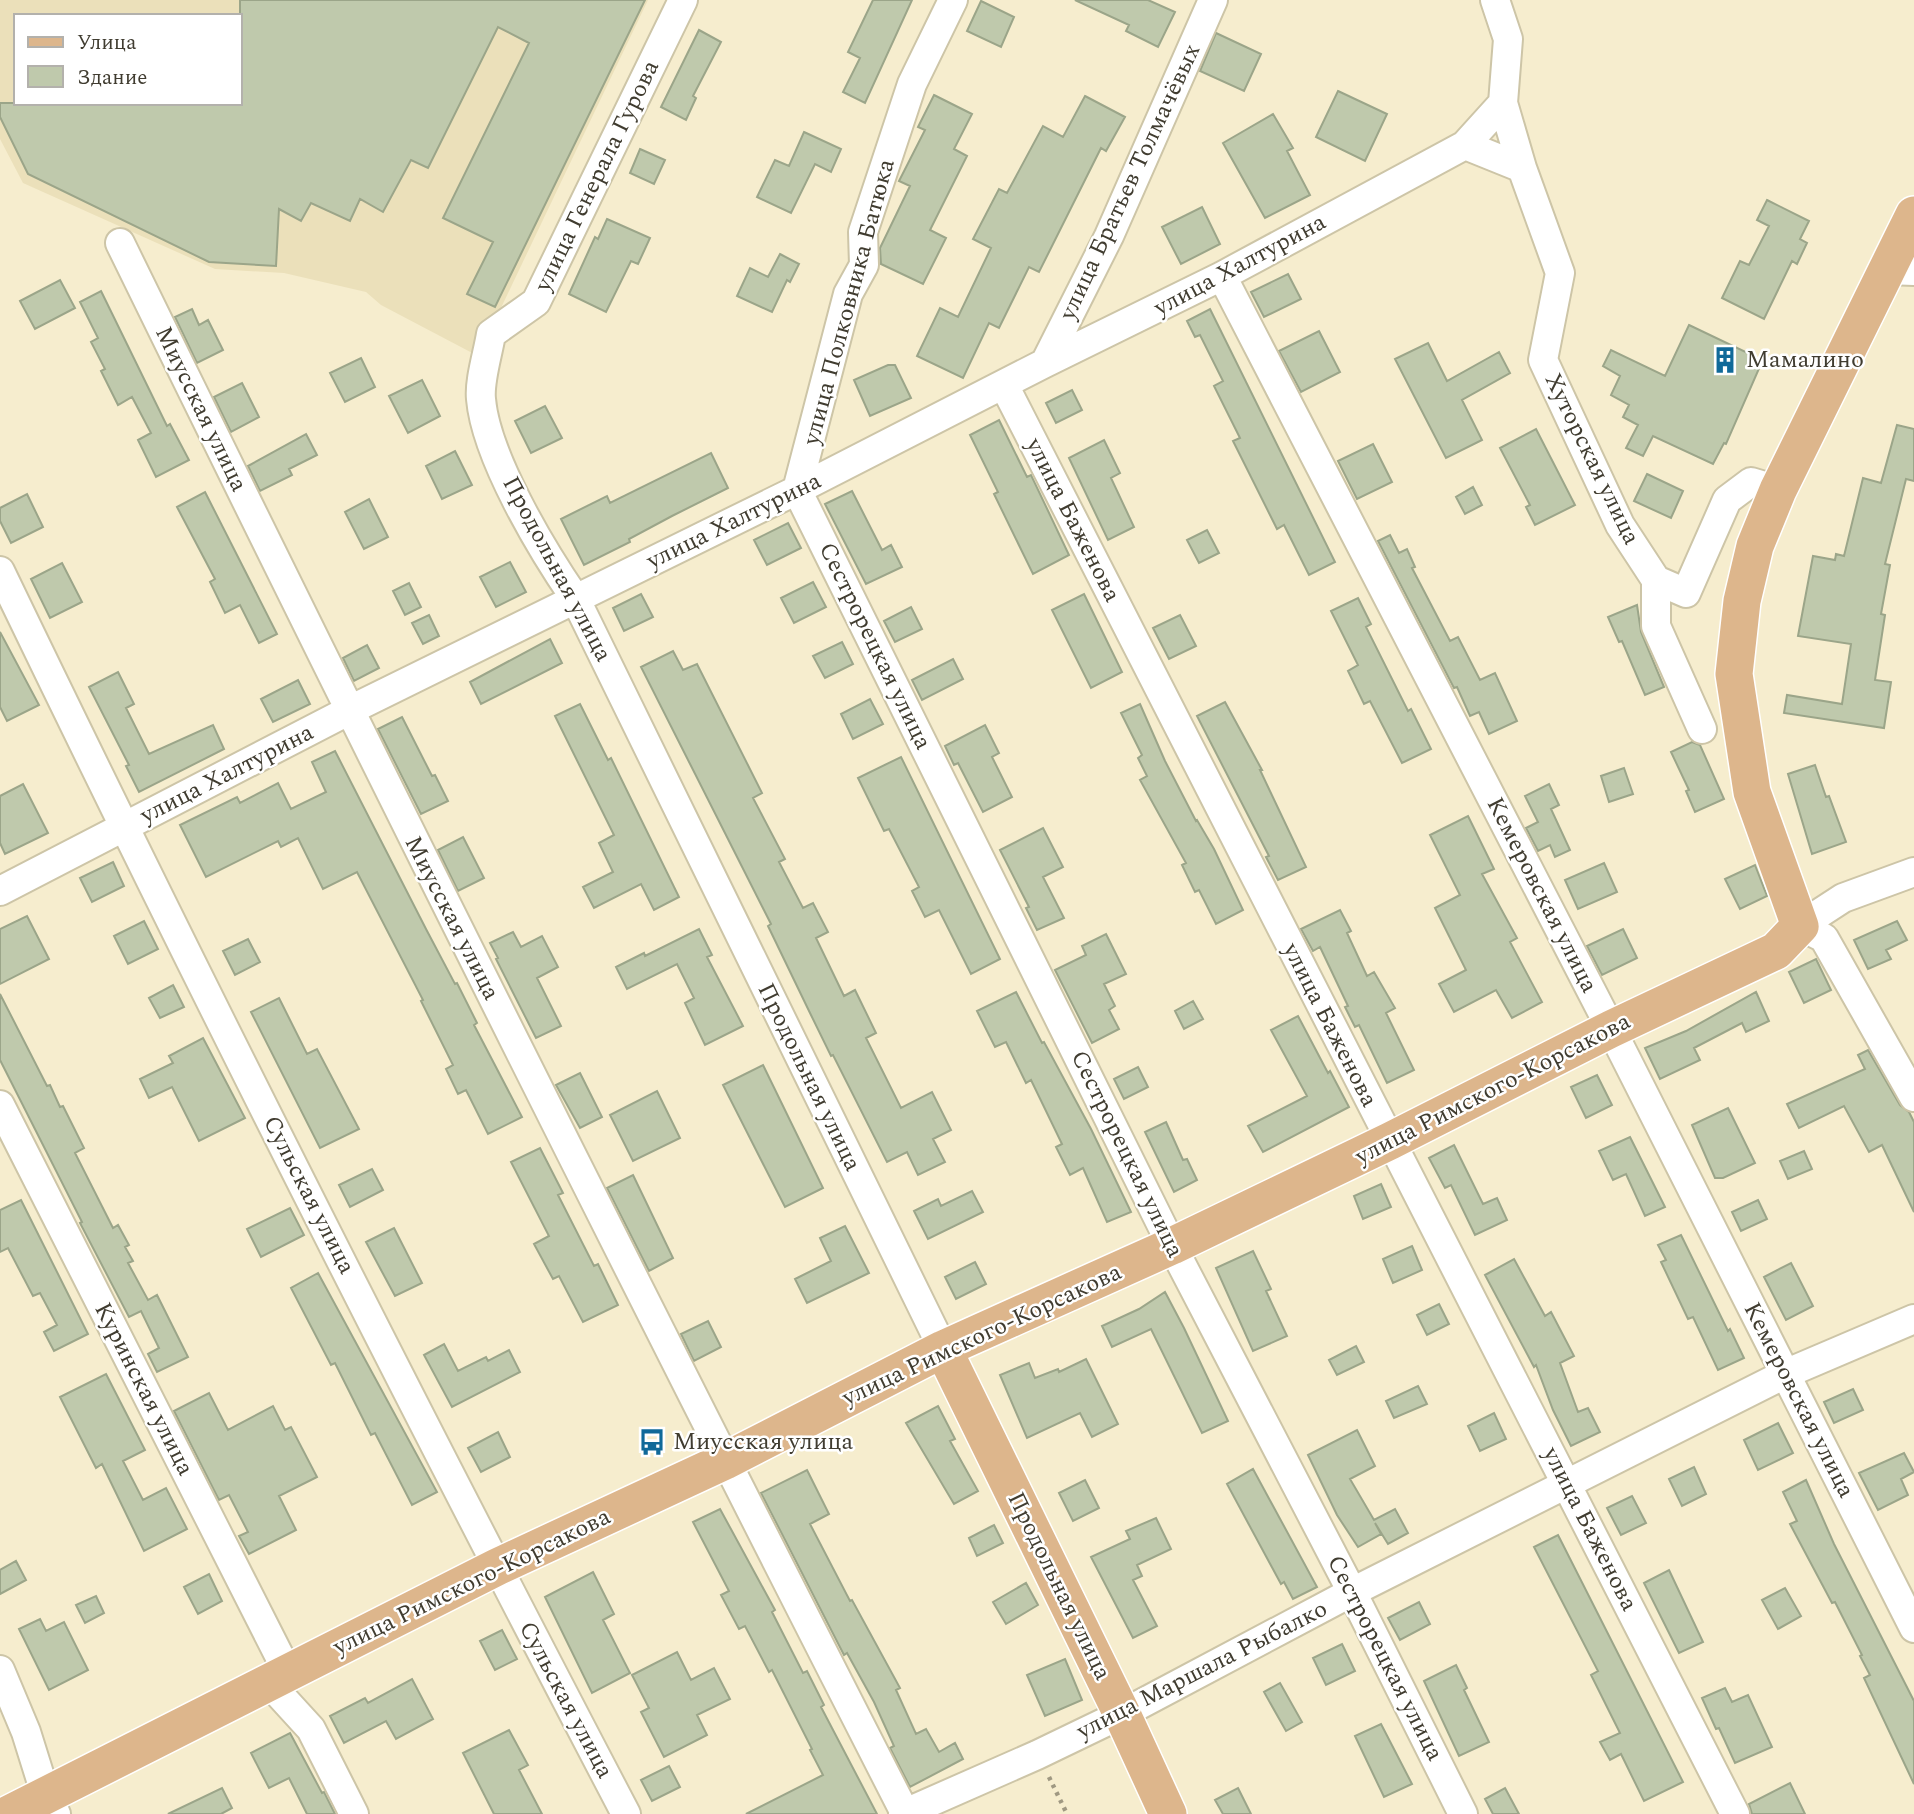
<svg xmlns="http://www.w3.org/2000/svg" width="1914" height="1814" font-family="Spectral,serif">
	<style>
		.built { fill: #ebe0ba; fill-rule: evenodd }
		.building { fill: #bfc9ac; stroke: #9ba589; stroke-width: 2 }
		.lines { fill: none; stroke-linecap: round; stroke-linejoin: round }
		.minor-casing { stroke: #cdc5a7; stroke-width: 32 }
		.major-casing { stroke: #fff; stroke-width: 40 }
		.path { stroke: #9f9882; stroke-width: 4.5; stroke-dasharray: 3.5 5; stroke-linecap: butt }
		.minor { stroke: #fff; stroke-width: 28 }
		.major { stroke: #ddb68c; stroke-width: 37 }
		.labels { text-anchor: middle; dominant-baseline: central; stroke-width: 5; stroke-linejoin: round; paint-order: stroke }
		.street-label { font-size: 24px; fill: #403c30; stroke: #fff }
		.poi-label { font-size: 24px; fill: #403c30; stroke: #fff; text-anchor: start }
	</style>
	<rect width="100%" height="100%" fill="#f6edce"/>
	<!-- built -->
	<path class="built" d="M0 0H648L478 356 381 305 366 292 284 273 215 269 23 183 0 139ZM16 16H240V103H16Z"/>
	<!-- building -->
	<path class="building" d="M240 0H645L495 307 467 294 493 242 443 218 529 43 498 27 428 168 411 160 383 212 360 199 350 221 311 203 301 221 279 209 276 266 209 262 28 174 0 117V103H240Z
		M873 0H912L865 103 843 92 860 58 848 52Z
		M1075 0H1148L1175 12 1158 47 1126 31 1129 25Z
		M981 1 1014 17 1001 47 967 31Z
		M699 30 721 42 693 96 696 98 686 120 661 107Z
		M1216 33 1261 54 1244 91 1200 71Z
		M1338 91 1387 114 1365 161 1316 137Z
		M934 95 972 114 954 149 967 156 930 230 946 238 923 284 881 264 880 248 910 186 899 181 925 130 918 127Z
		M1085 96 1125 117 1106 151 1101 148 1039 272 1029 267 999 328 989 323 963 378 917 356 940 308 958 317 991 248 973 239 999 189 1007 193 1043 126 1063 137Z
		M1273 114 1293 148 1287 151 1310 195 1265 218 1223 143Z
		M804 132 841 149 831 172 815 164 791 213 757 197 775 160 789 166Z
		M640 149 665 160 654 184 630 173Z
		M1767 200 1809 221 1800 239 1807 243 1797 264 1792 261 1764 319 1722 298 1740 261 1749 265 1769 226 1757 220Z
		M1202 207 1220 244 1181 264 1162 227Z
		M607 219 650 238 638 264 631 261 606 312 569 294 595 237 598 239Z
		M780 254 799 264 790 282 787 280 772 312 737 296 750 268 768 277Z
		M1288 274 1301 299 1264 317 1251 292Z
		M60 280 75 308 35 329 20 301Z
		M101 291 167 426 170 424 189 460 156 477 138 440 151 433 132 397 118 405 101 371 105 369 91 342 98 338 80 302Z
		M192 309 199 325 208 320 223 350 197 363 175 317Z
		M1210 309 1335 562 1309 575 1284 525 1277 529 1233 441 1240 438 1214 386 1223 381 1200 335 1195 337 1187 321Z
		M1689 325 1752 355 1751 359 1761 364 1726 444 1724 443 1713 464 1653 436 1643 456 1626 448 1638 425 1623 417 1629 405 1611 395 1620 376 1603 366 1611 350 1665 376Z
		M1319 331 1340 372 1301 392 1279 351Z
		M1428 343 1447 381 1499 352 1510 373 1462 400 1482 440 1446 458 1395 359Z
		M361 358 375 387 345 402 330 373Z
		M888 365H895L911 398 870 416 854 380Z
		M422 380 440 416 408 433 389 396Z
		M242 383 259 417 231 432 214 397Z
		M1072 390 1082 410 1056 423 1046 403Z
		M545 406 562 438 531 453 515 421Z
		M999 420 1027 477 1031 475 1069 555 1033 574 994 494 998 492 970 435Z
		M1897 425 1914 429V481L1906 479 1885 564 1890 565 1881 614 1885 615 1875 680 1891 682 1884 728 1784 713 1787 695 1842 704 1851 644 1798 636 1813 556 1835 560 1836 554 1844 556 1863 478 1881 483Z
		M1536 429 1575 505 1535 525 1526 507 1530 505 1500 448Z
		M306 434 317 455 289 469 292 475 260 491 248 466Z
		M1104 440 1120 473 1111 478 1134 527 1108 540 1069 458Z
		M1373 444 1392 482 1357 499 1338 461Z
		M455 451 472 485 442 499 426 466Z
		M711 453 728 488 672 516 629 539 630 542 584 565 561 519 607 496 610 503Z
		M1647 474 1683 491 1671 518 1634 501Z
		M1473 487 1482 505 1465 514 1456 497Z
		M852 491 882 550 891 545 902 567 866 584 825 504Z
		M205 492 277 634 259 643 240 605 225 613 210 582 215 579 177 507Z
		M27 494 43 527 11 543 0 521V508Z
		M369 499 388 537 364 549 345 512Z
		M788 523 801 548 767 565 754 540Z
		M1207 530 1219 553 1199 563 1187 540Z
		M1390 535 1399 553 1407 549 1415 567 1412 568 1450 641 1458 637 1480 680 1495 673 1517 721 1489 734 1479 712 1470 716 1457 687 1454 688 1378 541Z
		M510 562 526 592 496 607 480 577Z
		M62 563 82 602 50 618 31 579Z
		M813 582 826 607 794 623 781 598Z
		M409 583 421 607 405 615 393 591Z
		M641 594 653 617 624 631 613 608Z
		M1084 594 1122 672 1091 688 1052 610Z
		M1358 598 1371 624 1366 627 1408 711 1411 709 1431 749 1402 763 1370 701 1364 704 1348 671 1358 665 1331 611Z
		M1637 605 1641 632 1664 687 1645 695 1622 641 1619 642 1608 617Z
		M911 607 922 629 895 642 884 621Z
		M429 615 439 636 423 644 412 623Z
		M1180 615 1196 646 1169 659 1153 628Z
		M0 632 39 705 7 721 0 707Z
		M550 639 562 663 481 704 470 682Z
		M842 642 853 664 825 678 813 656Z
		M367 645 379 668 354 681 343 658Z
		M673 651 683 670 697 664 762 793 753 798 785 859 779 862 803 908 813 903 828 932 816 938 844 996 855 990 876 1033 866 1038 901 1108 932 1092 951 1130 933 1139 945 1162 918 1175 907 1152 887 1162 833 1055 831 1056 810 1013 768 926 771 924 641 667Z
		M953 659 963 679 922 700 912 680Z
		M118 672 134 704 126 708 149 754 213 725 224 749 139 792 126 766 129 765 89 687Z
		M298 680 310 704 273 722 261 699Z
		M870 699 883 724 853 739 841 714Z
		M1225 702 1262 770H1260L1306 867 1278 880 1266 857 1269 856 1197 716Z
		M580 704 608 760 611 758 679 897 654 910 641 884 594 908 583 887 613 872 599 843 614 835 555 716Z
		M1140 704 1165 761 1196 821 1197 820 1214 849 1243 910 1216 924 1199 890 1195 892 1182 865 1186 863 1140 780 1147 776 1138 758 1142 755 1121 713Z
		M402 717 432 776 435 775 448 801 421 814 378 729Z
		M985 725 999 753 992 757 1012 797 983 812 958 763 954 765 945 746Z
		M1692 742 1700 745 1724 799 1695 812 1686 791 1689 790 1671 752Z
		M335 751 426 929 455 984 457 983 477 1023 474 1025 522 1117 488 1134 466 1090 458 1094 446 1069 453 1065 421 1001 423 1000 357 872 323 889 298 838 281 847 278 841 206 877 180 825 237 797 240 803 278 783 291 809 326 792 312 762Z
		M901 757 1000 959 971 974 939 910 925 917 912 891 919 887 889 829 884 831 858 778Z
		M1815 765 1826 797 1829 796 1846 842 1812 854 1788 774Z
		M1624 768 1633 794 1609 802 1601 776Z
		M23 784 48 833 5 854 0 843V796Z
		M1549 784 1559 805 1551 809 1570 850 1555 857 1550 845 1538 851 1526 828 1538 822 1525 796Z
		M1468 816 1494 869 1482 874 1517 938 1510 942 1542 1002 1512 1018 1496 990 1454 1012 1439 984 1466 970 1435 908 1460 895 1430 835Z
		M1043 828 1063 867 1043 877 1064 918 1037 930 1026 908 1029 907 1000 850Z
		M463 837 484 878 458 891 438 850Z
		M113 862 124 886 92 902 80 878Z
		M1604 863 1617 892 1578 909 1565 880Z
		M1755 865 1767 896 1740 909 1725 879Z
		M1340 910 1351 931 1347 933 1367 976 1374 972 1395 1008 1386 1013 1414 1070 1387 1083 1359 1025 1355 1027 1345 1007 1348 1006 1320 947 1313 951 1301 929Z
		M27 916 49 959 0 984V929Z
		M144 921 158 949 128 964 114 936Z
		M1897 921 1907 940 1886 950 1891 959 1868 969 1854 940Z
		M699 929 712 955 707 957 743 1026 705 1045 685 1003 694 998 677 964 627 989 616 967 644 953 645 956Z
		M1623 929 1637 958 1602 975 1587 946Z
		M513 932 521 947 542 936 558 967 537 978 561 1026 536 1038 496 959 498 958 490 943Z
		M1106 934 1126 974 1104 984 1115 1006 1109 1010 1119 1029 1092 1043 1055 970 1086 955 1082 946Z
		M248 939 260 962 235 975 223 951Z
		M1816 959 1831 990 1804 1003 1789 972Z
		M173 985 184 1007 160 1018 149 998Z
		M1016 992 1042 1043 1044 1042 1091 1129 1131 1212 1107 1222 1083 1168 1070 1175 1056 1147 1062 1144 1031 1080 1026 1083 1006 1042 995 1047 977 1011Z
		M1756 992 1769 1021 1746 1032 1742 1023 1694 1048 1700 1060 1660 1079 1645 1048 1686 1031Z
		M0 994 47 1086 50 1085 60 1107 63 1106 84 1148 75 1153 113 1228 118 1225 129 1245 125 1247 133 1261 128 1263 148 1300 157 1295 188 1357 157 1372 148 1354 159 1348 141 1311 129 1317 80 1223 82 1222 0 1060Z
		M279 998 307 1054 317 1049 359 1129 320 1148 251 1012Z
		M1193 1001 1203 1019 1184 1029 1175 1011Z
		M1298 1016 1328 1073 1330 1071 1349 1107 1263 1152 1248 1126 1307 1096 1271 1030Z
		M203 1038 245 1118 199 1141 172 1087 149 1098 140 1079 173 1063 169 1056Z
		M1868 1050 1900 1105 1909 1112 1914 1122V1212L1882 1145 1869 1152 1844 1106 1799 1128 1787 1104 1865 1069 1858 1055Z
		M763 1065 823 1188 785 1207 723 1085Z
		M1138 1067 1148 1087 1124 1099 1114 1079Z
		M580 1073 602 1117 580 1128 556 1085Z
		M1597 1075 1612 1105 1586 1118 1571 1087Z
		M657 1091 680 1138 633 1161 610 1115Z
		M1728 1108 1755 1163 1723 1178H1715L1692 1125Z
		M1166 1122 1183 1160 1187 1159 1197 1180 1174 1192 1145 1132Z
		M1630 1137 1665 1207 1645 1216 1626 1174 1613 1180 1599 1151Z
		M1454 1145 1483 1204 1497 1198 1507 1220 1475 1235 1451 1185 1445 1188 1429 1158Z
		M540 1148 563 1193 558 1195 594 1266 598 1264 618 1305 583 1322 559 1276 553 1279 534 1244 549 1236 511 1162Z
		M1804 1151 1812 1169 1788 1179 1780 1161Z
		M372 1169 383 1190 350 1207 339 1185Z
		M633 1175 673 1258 649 1271 607 1188Z
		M1381 1184 1391 1207 1363 1219 1354 1196Z
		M972 1191 983 1212 928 1239 914 1211 938 1199 941 1206Z
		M21 1200 88 1334 54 1351 44 1332 57 1325 40 1293 33 1296 8 1248 0 1252V1210Z
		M1758 1200 1767 1219 1741 1231 1732 1212Z
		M290 1208 304 1235 261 1257 247 1229Z
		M845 1226 869 1273 807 1303 795 1279 831 1261 820 1238Z
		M394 1228 422 1283 395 1296 366 1242Z
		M1681 1235 1728 1331 1730 1329 1744 1358 1718 1370 1693 1317 1688 1319 1661 1262 1666 1260 1658 1245Z
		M1412 1246 1422 1270 1393 1283 1383 1259Z
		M1253 1251 1271 1289 1266 1291 1287 1336 1253 1351 1216 1268Z
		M1514 1259 1545 1316 1551 1312 1574 1356 1560 1363 1578 1412 1588 1408 1600 1432 1571 1446 1553 1410 1536 1365 1534 1367 1485 1275Z
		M975 1262 986 1284 956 1299 945 1277Z
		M1791 1263 1813 1306 1786 1320 1764 1277Z
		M318 1273 437 1492 412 1505 375 1433 371 1435 335 1363 331 1365 291 1288Z
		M1165 1292 1184 1328 1228 1421 1202 1433 1151 1329 1112 1347 1102 1326 1139 1309Z
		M1439 1304 1449 1324 1427 1335 1417 1315Z
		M708 1321 721 1347 694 1361 681 1334Z
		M444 1344 458 1371 486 1357 488 1361 509 1350 520 1372 452 1407 424 1355Z
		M1356 1346 1364 1362 1337 1375 1329 1360Z
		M1086 1359 1118 1424 1092 1437 1080 1413 1027 1438 1000 1375 1029 1363 1035 1378 1058 1369 1059 1372Z
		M106 1374 145 1450 123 1461 143 1500 166 1488 187 1529 144 1551 102 1464 96 1468 60 1397Z
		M1418 1386 1427 1404 1394 1418 1386 1401Z
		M1853 1389 1863 1410 1834 1423 1824 1402Z
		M209 1393 228 1430 273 1406 285 1430 291 1427 317 1477 279 1496 296 1530 249 1554 239 1536 248 1532 229 1495 219 1500 174 1411Z
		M938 1406 955 1439 950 1441 978 1491 954 1504 906 1423Z
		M1494 1413 1506 1439 1480 1451 1468 1426Z
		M1778 1423 1793 1453 1758 1470 1744 1440Z
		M1357 1430 1375 1466 1350 1479 1374 1520 1395 1509 1408 1533 1388 1544 1375 1523 1381 1534 1358 1547 1337 1515 1308 1455Z
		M498 1432 510 1457 481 1472 468 1448Z
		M1904 1453 1914 1472 1901 1479 1908 1495 1878 1510 1859 1473Z
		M1694 1467 1706 1494 1682 1506 1669 1479Z
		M1253 1469 1317 1587 1293 1599 1284 1582 1281 1584 1227 1484Z
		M807 1470 829 1514 810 1524 850 1601 852 1600 900 1688 896 1690 916 1734 926 1729 939 1752 955 1743 963 1759 910 1787 890 1748 894 1746 874 1702 847 1653 844 1655 761 1493Z
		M1085 1480 1099 1508 1073 1521 1059 1493Z
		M1806 1480 1834 1544 1914 1701V1784L1864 1678 1870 1675 1860 1656 1862 1655 1835 1602 1832 1603 1790 1524 1797 1521 1783 1492Z
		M1632 1496 1646 1523 1621 1535 1607 1508Z
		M720 1509 775 1610 772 1612 803 1673 807 1671 824 1705 821 1707 877 1814H746L823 1775 810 1750 812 1749 772 1670 769 1672 745 1626 739 1629 721 1595 729 1591 693 1522Z
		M1156 1518 1171 1549 1137 1565 1142 1576 1133 1580 1157 1626 1133 1638 1091 1557 1130 1539 1126 1531Z
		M994 1525 1003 1543 977 1556 969 1538Z
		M1558 1535 1683 1782 1644 1801 1621 1754 1610 1760 1600 1742 1620 1733 1591 1675 1598 1671 1534 1547Z
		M16 1561 26 1580 0 1594V1570Z
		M1669 1570 1703 1642 1679 1653 1644 1583Z
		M593 1572 614 1614 603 1620 630 1673 592 1693 545 1597Z
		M209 1574 222 1601 198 1614 184 1587Z
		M1026 1583 1038 1605 1006 1624 993 1602Z
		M1785 1588 1801 1616 1778 1629 1762 1600Z
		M96 1596 104 1613 85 1623 76 1605Z
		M1419 1602 1430 1624 1400 1640 1388 1618Z
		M40 1619 46 1631 64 1622 88 1670 49 1690 19 1629Z
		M502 1630 517 1659 495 1670 480 1641Z
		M1342 1644 1355 1671 1326 1685 1313 1658Z
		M677 1652 691 1680 714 1668 730 1699 697 1715 707 1735 664 1757 641 1712 649 1708 632 1675Z
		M1065 1659 1082 1700 1045 1716 1027 1675Z
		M1456 1665 1467 1688 1464 1690 1489 1742 1459 1756 1424 1681Z
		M412 1679 433 1719 396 1739 386 1721 344 1743 330 1716 365 1698 368 1703Z
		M1280 1683 1302 1722 1286 1731 1264 1692Z
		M1725 1688 1732 1702 1748 1695 1772 1747 1735 1763 1719 1728 1716 1729 1702 1698Z
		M1381 1724 1412 1784 1384 1797 1355 1736Z
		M509 1730 528 1765 519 1770 542 1814H494L463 1753Z
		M290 1733 322 1793 324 1792 335 1814H307L289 1778 269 1788 251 1753Z
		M669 1766 680 1787 652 1801 641 1780Z
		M1790 1783 1805 1814H1752L1749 1804Z
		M222 1788 232 1808 221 1814H168Z
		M1238 1788 1251 1814H1223L1215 1800Z
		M1505 1788 1519 1814H1493L1485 1799Z"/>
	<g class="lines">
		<defs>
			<path id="minor" d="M683 0 536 302 491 334C488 353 479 381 481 399 486 457 542 550 575 598L943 1349
				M1503 103 1522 168
				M1465 145 1522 168 1560 273 1543 360 1620 525 1656 580 1686 593 1727 500 1751 482 1778 490
				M120 243C377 769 639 1292 905 1813
				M1887 270 1914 271
				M1222 276 1611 1029 1914 1628
				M1045 363 1109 236 1213 0
				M1004 385 1735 1814
				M797 490 1172 1246 1352 1592 1463 1814
				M797 490 848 294 864 265 863 232 912 84 953 0
				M0 571C201 989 411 1403 626 1814
				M1656 580V626L1702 729
				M0 891 348 711 797 490 1045 363 1222 276 1465 145 1503 103 1508 39 1495 0
				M1800 926 1824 938 1914 1097
				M1800 926 1843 898 1914 872
				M0 1105 288 1673
				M0 1670 26 1732 46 1796 56 1814
				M272 1681 279 1694 311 1729 354 1814
				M903 1814 1037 1755 1122 1714 1352 1592 1785 1374 1914 1319"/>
			<path id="major" d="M943 1349 1122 1714 1168 1814
				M9 1814 497 1567 725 1461 943 1349 1172 1246 1390 1141 1611 1029 1776 951 1800 926 1752 792 1734 674 1742 601 1755 546 1778 490 1914 215"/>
		</defs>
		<!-- minor casing -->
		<use href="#minor" class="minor-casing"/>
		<!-- major casing -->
		<use href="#major" class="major-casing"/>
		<!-- path -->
		<path class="path" d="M1049 1777 1067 1814"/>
		<!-- minor -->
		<use href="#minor" class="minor"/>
		<!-- major -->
		<use href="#major" class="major"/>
	</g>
	<!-- icons -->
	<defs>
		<symbol id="building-bare" viewBox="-9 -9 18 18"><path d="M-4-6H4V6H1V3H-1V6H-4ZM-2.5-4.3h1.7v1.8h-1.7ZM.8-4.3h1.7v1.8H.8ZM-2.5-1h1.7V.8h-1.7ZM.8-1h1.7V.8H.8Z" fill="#106999" stroke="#fff" stroke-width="2.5" paint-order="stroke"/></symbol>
		<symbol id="bus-bare" viewBox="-9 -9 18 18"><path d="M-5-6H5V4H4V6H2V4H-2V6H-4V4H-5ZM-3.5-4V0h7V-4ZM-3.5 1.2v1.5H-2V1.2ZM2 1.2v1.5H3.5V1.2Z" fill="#106999" stroke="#fff" stroke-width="2.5" paint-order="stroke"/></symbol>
	</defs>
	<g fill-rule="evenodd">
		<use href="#building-bare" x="1706" y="341" width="38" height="38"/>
		<use href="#bus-bare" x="633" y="1423" width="38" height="38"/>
	</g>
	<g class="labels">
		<!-- street labels -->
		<g class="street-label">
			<text transform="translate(597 176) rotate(-64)">улица Генерала Гурова</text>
			<text transform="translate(1130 182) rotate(-65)">улица Братьев Толмачёвых</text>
			<text transform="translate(1240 265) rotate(-28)">улица Халтурина</text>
			<text transform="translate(849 302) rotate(-75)">улица Полковника Батюка</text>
			<text transform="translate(201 409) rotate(64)">Миусская улица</text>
			<text transform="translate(1592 459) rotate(64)">Хуторская улица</text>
			<text transform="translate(1073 520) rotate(63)">улица Баженова</text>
			<text transform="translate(734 521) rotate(-26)">улица Халтурина</text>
			<text transform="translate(557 569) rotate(62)">Продольная улица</text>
			<text transform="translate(875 646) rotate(64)">Сестрорецкая улица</text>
			<text transform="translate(227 774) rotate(-27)">улица Халтурина</text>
			<text transform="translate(1542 895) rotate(63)">Кемеровская улица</text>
			<text transform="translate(452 918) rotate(63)">Миусская улица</text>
			<text transform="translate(1330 1025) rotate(63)">улица Баженова</text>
			<text transform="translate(809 1077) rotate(64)">Продольная улица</text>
			<text transform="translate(1493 1089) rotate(-27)">улица Римского-Корсакова</text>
			<text transform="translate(1127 1154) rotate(64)">Сестрорецкая улица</text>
			<text transform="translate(309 1195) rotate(63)">Сульская улица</text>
			<text transform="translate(982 1335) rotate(-25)">улица Римского-Корсакова</text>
			<text transform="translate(144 1389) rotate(63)">Куринская улица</text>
			<text transform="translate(1799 1400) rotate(63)">Кемеровская улица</text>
			<text transform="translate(1590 1529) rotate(63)">улица Баженова</text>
			<text transform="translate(472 1582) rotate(-26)">улица Римского-Корсакова</text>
			<text transform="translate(1059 1586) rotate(64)">Продольная улица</text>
			<text transform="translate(1385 1658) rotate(63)">Сестрорецкая улица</text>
			<text transform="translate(1202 1670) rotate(-27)">улица Маршала Рыбалко</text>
			<text transform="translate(566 1700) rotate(62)">Сульская улица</text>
		</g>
		<!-- poi labels -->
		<g class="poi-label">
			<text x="1746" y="360">Мамалино</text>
			<text x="673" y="1442">Миусская улица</text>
		</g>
	</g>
	<!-- legend -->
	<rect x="14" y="14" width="228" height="91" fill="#ffffff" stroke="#b3b1ac" stroke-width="2"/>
	<rect x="28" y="37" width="35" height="10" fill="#ddb68c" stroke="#b3b1ac" stroke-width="2"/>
	<text x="77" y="49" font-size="21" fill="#403c30">Улица</text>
	<rect x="28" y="66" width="35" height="21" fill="#bfc9ac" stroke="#b3b1ac" stroke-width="2"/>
	<text x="77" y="84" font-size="21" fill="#403c30">Здание</text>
</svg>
